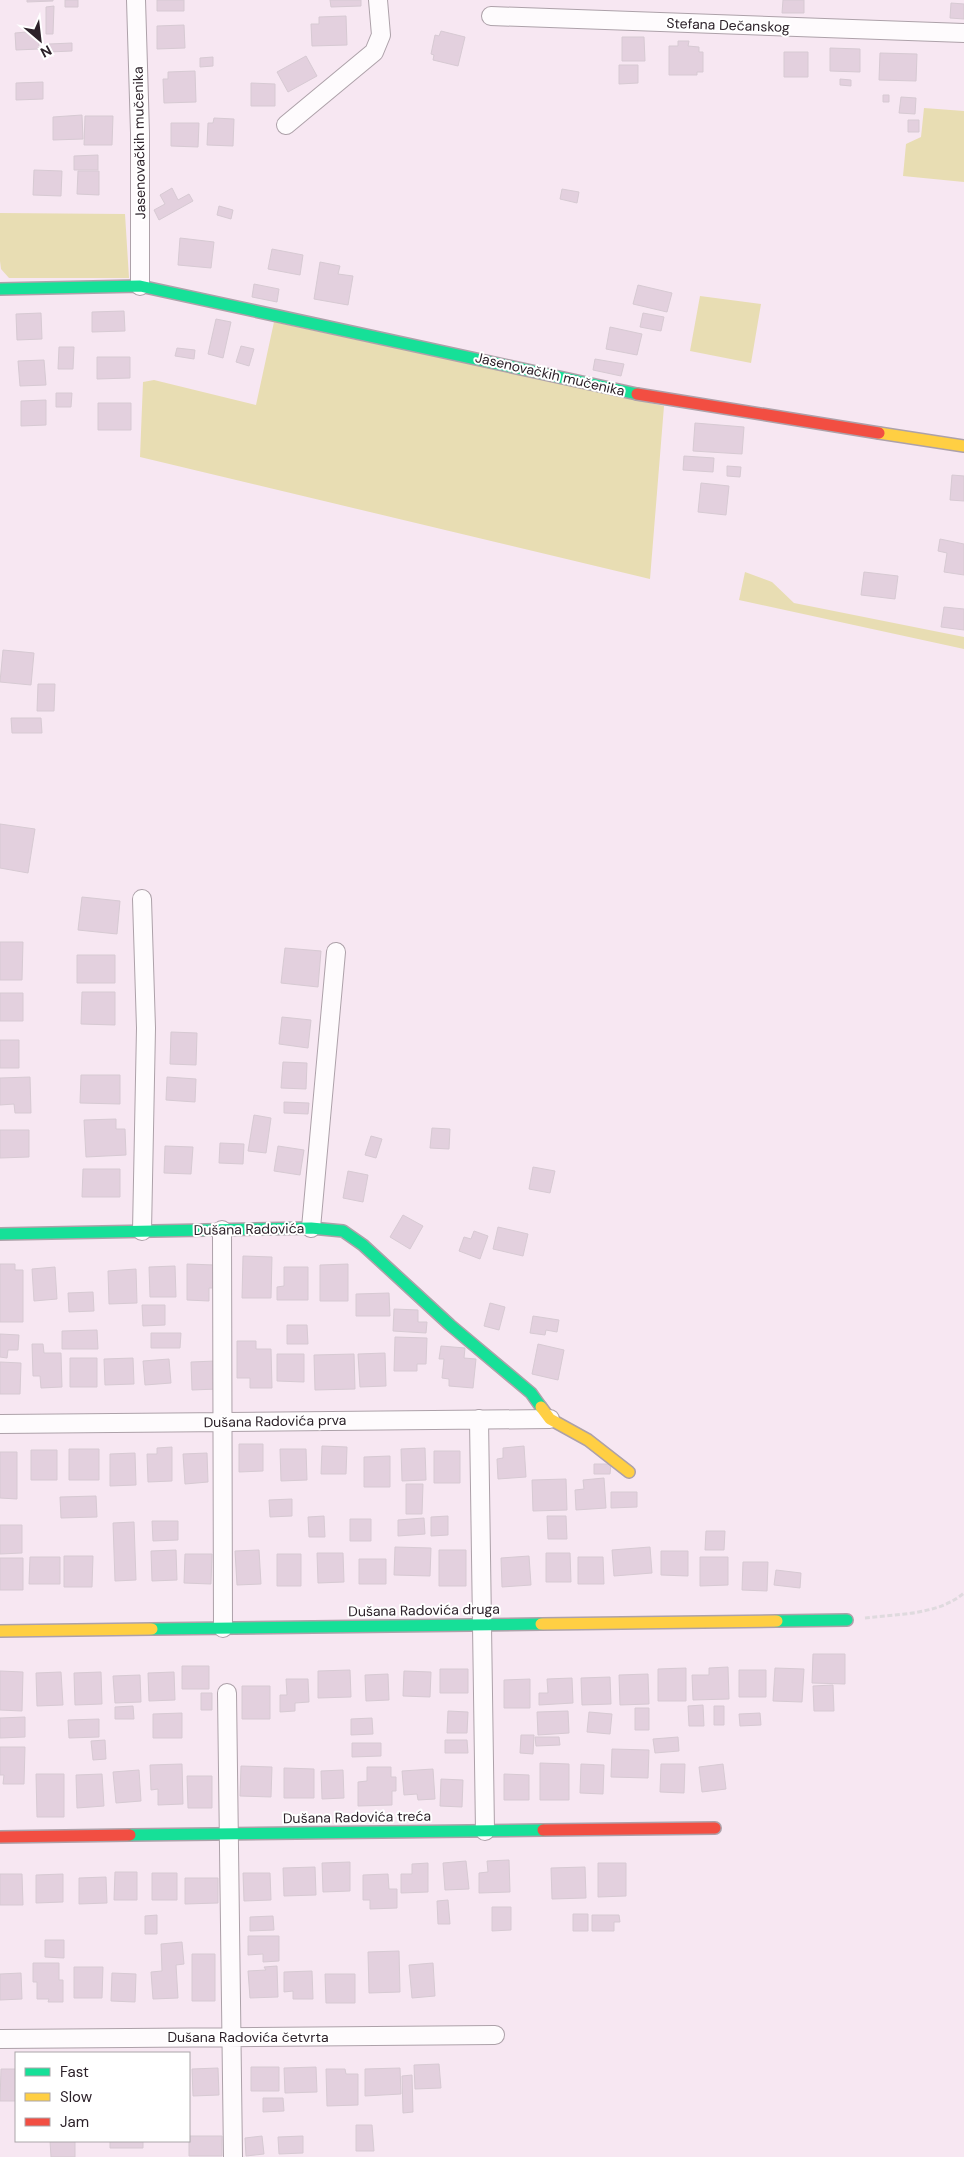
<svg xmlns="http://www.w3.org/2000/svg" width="964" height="2157" font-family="'DM Sans',sans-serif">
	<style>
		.green { fill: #e8ddb3 }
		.building { fill: #e3d0de; stroke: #d7cad3 }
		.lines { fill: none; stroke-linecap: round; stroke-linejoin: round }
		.street-casing { stroke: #ada1a9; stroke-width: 20 }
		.fast-casing { stroke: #ada1a9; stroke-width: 14 }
		.slow-casing { stroke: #ada1a9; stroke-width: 14 }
		.jam-casing { stroke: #ada1a9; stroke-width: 14 }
		.path { stroke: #dfdade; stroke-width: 3; stroke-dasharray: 5 2.5; stroke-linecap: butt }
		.street { stroke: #fefbfd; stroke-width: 18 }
		.fast { stroke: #16e098; stroke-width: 11 }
		.slow { stroke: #ffcf43; stroke-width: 11 }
		.jam { stroke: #f24e42; stroke-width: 11 }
		.labels { text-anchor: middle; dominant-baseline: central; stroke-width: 4; stroke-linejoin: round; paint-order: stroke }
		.street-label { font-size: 14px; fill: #2c2129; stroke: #fff }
	</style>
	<rect width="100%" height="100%" fill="#f7e7f2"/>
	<!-- green -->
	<path class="green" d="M924 108 964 111V182L903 176 906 144 921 137Z
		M0 213 125 214 129 278H9L1 269 0 261Z
		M700 296 761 304 751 363 690 351Z
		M274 322 664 406 650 579 140 457 143 382 154 380 256 405Z
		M745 572 772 582 794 603 964 637V649L739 600Z"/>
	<!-- building -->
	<path class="building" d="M27 0H53V1L27 2Z
		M65 0H78V7H65Z
		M157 0H184V11H157Z
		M330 0H361V6L331 7Z
		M783 0H804V13H782Z
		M951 3 964 4V19L950 18Z
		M54 6 53 34H46V7Z
		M346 16 347 45 312 46 311 24H319V17Z
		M184 25 185 48 157 49V26Z
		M38 31 39 49 16 50 15 33Z
		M441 31 465 37 458 66 433 60 434 55 431 54 435 35 439 36Z
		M622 37H644L645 61H622Z
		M678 41H689L688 46 699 47V52H703V72H697V75H669V46H678Z
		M72 43V51L49 52V44Z
		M830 48 860 49V72L830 71Z
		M784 52H808V77H784Z
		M880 53 917 54 916 81 879 80Z
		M306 56 317 76 288 92 277 72Z
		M213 57V66L200 67V58Z
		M619 65H638V83L619 84Z
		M195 71 196 102 164 103 163 79H168V72Z
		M840 79 851 80V86L840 85Z
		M43 82V99L16 100V83Z
		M251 83 275 84V106H251Z
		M883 95H889V102H883Z
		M901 97 916 98 915 114 899 113Z
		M82 115 83 139 53 140V117Z
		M85 116H113L112 145H84Z
		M214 118 234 119 233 146 207 145 208 123H213Z
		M908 120H919V132H908Z
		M171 123H199L198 147 171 146Z
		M98 155V170H74V156Z
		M34 170 62 171 61 196 33 195Z
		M78 171H99V195L77 194Z
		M172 188 178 200 189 194 193 201 159 220 154 210 165 204 160 195Z
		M562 189 579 192 577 203 560 199Z
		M219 206 233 210 231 219 217 215Z
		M180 238 214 242 211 268 178 265Z
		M272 249 303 255 300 275 268 269Z
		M320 262 340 266 338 274 353 276 348 305 314 299Z
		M254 284 279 289 277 302 252 297Z
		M638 285 672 293 667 312 633 304Z
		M124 311 125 331 92 332V312Z
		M41 313 42 339 17 340 16 314Z
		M643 313 664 317 661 331 640 327Z
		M216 319 231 322 223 358 208 354Z
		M610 327 642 334 637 355 606 349Z
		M241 346 254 349 249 366 236 362Z
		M59 347H74L73 369H58Z
		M177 348 195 350 194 359 175 356Z
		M97 357H130V378L97 379Z
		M595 359 624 364 621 376 593 370Z
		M44 360 46 385 20 386 18 361Z
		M56 393H72L71 407H56Z
		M46 400V425L21 426V401Z
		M98 403H131V430H98Z
		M695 423 744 427 742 454 693 451Z
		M684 456 714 458 713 472 683 470Z
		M727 466 741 467 740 477 727 476Z
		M952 475 964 476V501L950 500Z
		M701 483 729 486 726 515 698 512Z
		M940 539 964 544V575L944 572 947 553 938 551Z
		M864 572 898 576 895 599 861 595Z
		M944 607 964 609V630L941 627Z
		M3 650 34 653 31 685 0 682Z
		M38 684H55L54 711H37Z
		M11 718H41L42 733H12Z
		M0 824 35 829 28 873 0 868Z
		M82 897 120 901 117 934 78 930Z
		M0 942H23L22 980H0Z
		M285 948 321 951 318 987 281 983Z
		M77 955H115V983H77Z
		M82 992H115V1025L81 1024Z
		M0 993H23V1021H0Z
		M282 1017 311 1020 308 1048 279 1044Z
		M171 1032 197 1033 196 1065 170 1064Z
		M0 1040H19V1068H0Z
		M283 1062 307 1063 306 1089 281 1088Z
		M81 1075H120V1104L80 1103Z
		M30 1077 31 1113H15L14 1104 0 1105V1078Z
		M167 1077 196 1079 195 1102 166 1100Z
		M284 1102 309 1103 308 1114 284 1113Z
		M254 1115 271 1118 266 1153 248 1151Z
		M116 1119V1129H125L126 1155 86 1157 84 1120Z
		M432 1128 450 1129 449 1149 430 1148Z
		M0 1130H29V1157L0 1158Z
		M371 1136 382 1139 376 1158 365 1155Z
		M220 1143 244 1144 243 1164 219 1163Z
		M165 1146 193 1147 191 1174 164 1173Z
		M278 1146 304 1150 300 1175 274 1171Z
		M533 1167 555 1171 550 1193 529 1189Z
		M83 1169H120V1197H82Z
		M348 1171 368 1175 363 1202 343 1198Z
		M403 1215 423 1226 410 1249 390 1237Z
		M498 1227 528 1234 523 1256 493 1249Z
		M474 1231 488 1236 480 1259 459 1251 464 1237 471 1239Z
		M243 1256 272 1257 271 1298H242Z
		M0 1264H15V1270H23V1322H0Z
		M187 1264 215 1265V1288H209V1301L187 1300Z
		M348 1264V1301H320V1265Z
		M175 1266 176 1297H150L149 1267Z
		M55 1267 57 1299 34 1301 32 1269Z
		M284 1267H308V1300H277V1287L284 1286Z
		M136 1269 137 1303 109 1304 108 1271Z
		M93 1292 94 1311 69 1312 68 1293Z
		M389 1293 390 1316H356V1294Z
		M490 1303 505 1307 499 1330 484 1326Z
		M142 1305H165V1325L143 1326Z
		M394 1309 418 1310V1322H427L426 1333 393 1331Z
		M533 1316 559 1320 557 1332 546 1330 545 1335 530 1333Z
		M287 1325H307L308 1344H287Z
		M97 1330 98 1349H62V1331Z
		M151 1333H181L180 1348H151Z
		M0 1334 19 1335 18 1350H8L7 1358 0 1357Z
		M395 1337 427 1338 426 1364H417V1371H394Z
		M237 1341H256V1349H271L272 1388H250V1378H237Z
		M32 1344H43L44 1353H61L62 1387 41 1388 40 1376H33Z
		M538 1344 564 1350 558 1380 532 1374Z
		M441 1346 465 1348 464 1358 476 1359 473 1388 449 1386V1379L442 1378 444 1359H439Z
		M385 1353 386 1386 360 1387 358 1354Z
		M277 1354H304V1382L277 1381Z
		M354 1354 355 1389 315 1390 314 1355Z
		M70 1358H97V1387H70Z
		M133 1358 134 1384 105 1385 104 1359Z
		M169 1359 171 1383 145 1385 143 1361Z
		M216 1361 218 1389 192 1390 191 1362Z
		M0 1362 21 1363 20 1394H0Z
		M239 1444H263V1471L239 1472Z
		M322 1446 347 1447 346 1474H321Z
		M524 1446 526 1477 498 1479 497 1459 503 1458V1448Z
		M172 1447V1481L148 1482 147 1454H157V1448Z
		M425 1448 426 1480 402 1481 401 1449Z
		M69 1449H99V1480H69Z
		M280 1449H306L307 1480 281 1481Z
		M31 1450H57V1480H31Z
		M434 1451H460V1483H434Z
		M0 1452H17V1499L0 1498Z
		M135 1453 136 1485 110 1486V1454Z
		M207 1453 208 1482 185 1484 183 1454Z
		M390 1456V1487H364V1457Z
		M594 1464H611L610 1474H594Z
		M604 1478 606 1508 576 1510 575 1490 584 1489 583 1480Z
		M566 1479 567 1510 533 1511 532 1480Z
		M406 1484H423L422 1514H406Z
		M611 1492H637V1507L611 1508Z
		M96 1496 97 1517 61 1518 60 1497Z
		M292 1499V1516L270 1517 269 1500Z
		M324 1516 325 1537H309L308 1517Z
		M448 1516V1535L431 1536V1517Z
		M547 1516H566L567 1539H548Z
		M424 1518 425 1534 398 1536V1520Z
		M350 1519H371V1541H350Z
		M152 1521H178V1540L153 1541Z
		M134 1522 136 1580 115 1581 113 1523Z
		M0 1525H22V1553L0 1554Z
		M706 1531H725L724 1550H705Z
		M395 1547 431 1548 430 1576 394 1575Z
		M650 1547 652 1573 614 1576 612 1550Z
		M176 1550 177 1580 152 1581 151 1551Z
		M259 1550 261 1584 237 1585 235 1551Z
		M439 1550H466V1586H439Z
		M661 1551H688V1576L661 1575Z
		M317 1553H343L344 1582 318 1583Z
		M546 1553H570L571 1582H546Z
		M185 1554H212L211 1584 184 1583Z
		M277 1554H301V1586H277Z
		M64 1556H93L92 1587H64Z
		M529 1556 531 1585 502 1587 501 1558Z
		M30 1557H60V1584H29Z
		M578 1557H603L604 1584H578Z
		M700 1557H728V1585L700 1586Z
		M0 1558H23V1590H0Z
		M359 1559H386V1584H359Z
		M743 1562H768L767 1591 742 1590Z
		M776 1570 801 1573 800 1588 774 1585Z
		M813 1654H845V1684L812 1683Z
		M182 1666H209V1689H182Z
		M728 1667 729 1699 693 1700 692 1675H709V1668Z
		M686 1668V1701H658V1669Z
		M775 1668 804 1669 802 1702 773 1701Z
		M440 1669H468V1693H440Z
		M350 1670 351 1697 318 1698V1671Z
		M739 1670H766V1697H739Z
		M0 1671 23 1672 22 1711 0 1710Z
		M404 1671 431 1672 430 1697 403 1696Z
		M61 1672 63 1705 37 1706 36 1673Z
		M101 1672 102 1704 75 1705 74 1673Z
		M174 1672 175 1700 149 1701 148 1673Z
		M388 1674 389 1700 366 1701 365 1675Z
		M648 1674 649 1704 620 1705 619 1675Z
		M140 1675 141 1702 115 1703 113 1676Z
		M610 1677 611 1704 582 1705 581 1678Z
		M572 1678 573 1703 539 1705V1693H548L547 1679Z
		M286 1679H308L309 1702 295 1703V1711L280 1712V1695H287Z
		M530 1679V1708H504V1680Z
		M833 1685 834 1711H814L813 1686Z
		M242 1686H270V1719H242Z
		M201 1693H212V1710H201Z
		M703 1705 704 1726H689L688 1706Z
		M133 1706 134 1719H115V1707Z
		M714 1706H724V1725H714Z
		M635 1708H649V1730H635Z
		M448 1711 468 1712 467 1733H447Z
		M568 1711 569 1733 538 1735 537 1712Z
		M589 1712 612 1714 610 1734 587 1732Z
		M182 1713V1738H153V1714Z
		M760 1713 761 1725 740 1726 739 1714Z
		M25 1717V1737L0 1738V1718Z
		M372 1718 373 1734 351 1735V1719Z
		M99 1719V1737L69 1738 68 1720Z
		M521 1735H534L533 1754 520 1753Z
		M535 1737H559L560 1745 536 1746Z
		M678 1737 679 1751 655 1753 653 1739Z
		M105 1740 106 1759 93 1760 91 1741Z
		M445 1740H467L468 1753H445Z
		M352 1743H381V1756L352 1757Z
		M0 1747H25L24 1784H3L4 1775H0Z
		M612 1749 649 1750 648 1778 611 1777Z
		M540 1763 569 1764V1800H540Z
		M182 1764 183 1804 158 1805V1789L151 1790 150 1765Z
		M581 1764 604 1765 603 1794 580 1793Z
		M661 1764H685L684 1793 660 1792Z
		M723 1764 726 1789 702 1792 699 1767Z
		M241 1766 272 1767 271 1797 240 1796Z
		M367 1767H391V1777H396V1791H392V1805L358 1806V1782L367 1781Z
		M284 1768 314 1769V1798H284Z
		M433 1769 435 1799 418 1800 417 1794 404 1795 402 1771Z
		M139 1770 141 1801 116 1803 113 1772Z
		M343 1770 344 1798 322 1799 321 1771Z
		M36 1774H64V1817H37Z
		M102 1774 104 1806 77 1808 76 1775Z
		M504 1774 529 1775V1800H504Z
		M187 1776H212V1808H188Z
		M441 1779 463 1780 462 1807 440 1806Z
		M509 1860 510 1892 479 1893V1873L488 1872 487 1861Z
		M466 1861 469 1889 445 1890 443 1863Z
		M350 1862V1891L323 1892 322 1863Z
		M428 1863V1892L401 1893V1874H412V1864Z
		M598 1863H626V1896L598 1897Z
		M315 1867 316 1895 284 1896 283 1868Z
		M585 1867 586 1898 552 1899 551 1868Z
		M115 1872H137V1900H114Z
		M152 1873H177V1900H152Z
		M243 1873H270L271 1900 244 1901Z
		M0 1874H22L23 1905H0Z
		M63 1874V1902L36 1903V1875Z
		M388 1874 389 1889H397V1908L370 1909V1900H363V1875Z
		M106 1877 107 1903 79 1904V1878Z
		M185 1878H218V1903L185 1904Z
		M448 1900 450 1924H438L437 1901Z
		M492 1907H511V1930L492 1931Z
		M573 1914H588V1931H573Z
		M157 1915V1934H145V1916Z
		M592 1915H619L620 1922H614V1931H592Z
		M273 1916 274 1930 250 1931V1917Z
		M248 1936H279V1961L263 1962V1954L248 1955Z
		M45 1940H64V1958L45 1957Z
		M182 1942 184 1964 176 1965 178 1998 153 1999 151 1972 162 1971 161 1944Z
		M399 1951 400 1992 369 1993 368 1952Z
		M192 1954H215V2001H192Z
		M33 1963H59V1980H63V2002H48L49 1999H37V1982H33Z
		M433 1963 435 1996 412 1998 409 1965Z
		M277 1966 278 1997 250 1998 248 1971 266 1970 264 1967Z
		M74 1967H103L102 1998H74Z
		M312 1971 313 1999H293V1991L284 1992V1972Z
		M21 1973 22 1999 0 2000V1974Z
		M112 1973 136 1974 135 2002 111 2001Z
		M325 1974H355V2003H326Z
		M439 2064 441 2088 415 2089 414 2065Z
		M251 2067H279V2091H251Z
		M316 2067 317 2092 285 2093 284 2068Z
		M218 2068 219 2095 193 2096 192 2069Z
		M400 2068 401 2094 365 2096V2069Z
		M1 2069H16V2101H0Z
		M326 2069H345L346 2074H358V2105L327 2106Z
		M412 2075 413 2112 403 2113 402 2076Z
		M263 2098H283L284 2111 263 2112Z
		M356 2125H372L374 2151H356Z
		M189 2136H222V2156H189Z
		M262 2136 264 2154 246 2156 245 2138Z
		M303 2136V2153L279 2154 278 2137Z
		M50 2141H75V2157H51Z
		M110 2141H143V2148H110Z"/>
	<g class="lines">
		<defs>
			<path id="street" d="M136 0 140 133V286
				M491 16 964 33
				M286 125 374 52 381 35 378 0
				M311 1228 336 952
				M222 1230 223 1628
				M142 1231 146 1028 142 899
				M479 1419 485 1831
				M0 1424 550 1419
				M227 1693 233 2157
				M0 2039 495 2035"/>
			<path id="fast" d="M0 289 140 286 637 394
				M0 1234 311 1228 343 1231 363 1245 450 1325 531 1393 541 1407
				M777 1621 847 1620
				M152 1629 541 1624
				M130 1835 543 1830"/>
			<path id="slow" d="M879 433 964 446
				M541 1407 550 1419 588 1440 629 1472
				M541 1624 777 1621
				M0 1631 152 1629"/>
			<path id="jam" d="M637 394 879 433
				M543 1830 715 1828
				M0 1837 130 1835"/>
		</defs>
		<!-- street casing -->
		<use href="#street" class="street-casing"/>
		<!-- fast casing -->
		<use href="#fast" class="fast-casing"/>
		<!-- slow casing -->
		<use href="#slow" class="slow-casing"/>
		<!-- jam casing -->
		<use href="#jam" class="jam-casing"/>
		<!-- path -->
		<path class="path" d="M865 1618C898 1614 938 1615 964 1593"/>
		<!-- street -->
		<use href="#street" class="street"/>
		<!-- fast -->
		<use href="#fast" class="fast"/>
		<!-- slow -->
		<use href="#slow" class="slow"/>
		<!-- jam -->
		<use href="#jam" class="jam"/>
	</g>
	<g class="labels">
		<!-- street labels -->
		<g class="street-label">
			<text transform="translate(728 25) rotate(2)">Stefana Dečanskog</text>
			<text transform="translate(139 143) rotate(-91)">Jasenovačkih mučenika</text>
			<text transform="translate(550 374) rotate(13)">Jasenovačkih mučenika</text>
			<text transform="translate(249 1229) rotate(-1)">Dušana Radovića</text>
			<text transform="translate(275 1421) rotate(-1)">Dušana Radovića prva</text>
			<text transform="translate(424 1610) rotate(-1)">Dušana Radovića druga</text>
			<text transform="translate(357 1817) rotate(-1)">Dušana Radovića treća</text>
			<text x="248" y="2037">Dušana Radovića četvrta</text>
		</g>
	</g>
	<!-- legend -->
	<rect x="15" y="2052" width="175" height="90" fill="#ffffff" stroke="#aba6a9"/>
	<rect x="25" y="2068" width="25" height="8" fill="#16e098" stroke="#aba6a9"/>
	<text x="60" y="2077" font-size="15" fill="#2c2129">Fast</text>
	<rect x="25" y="2093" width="25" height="8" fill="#ffcf43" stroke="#aba6a9"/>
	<text x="60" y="2102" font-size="15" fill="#2c2129">Slow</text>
	<rect x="25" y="2118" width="25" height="8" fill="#f24e42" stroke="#aba6a9"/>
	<text x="60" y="2127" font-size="15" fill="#2c2129">Jam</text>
	<!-- north arrow -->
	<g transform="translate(40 40) rotate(152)" stroke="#ffffff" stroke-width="4" paint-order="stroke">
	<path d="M0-4L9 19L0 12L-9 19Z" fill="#2c2129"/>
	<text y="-8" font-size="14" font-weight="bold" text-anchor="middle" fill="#2c2129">N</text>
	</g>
</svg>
